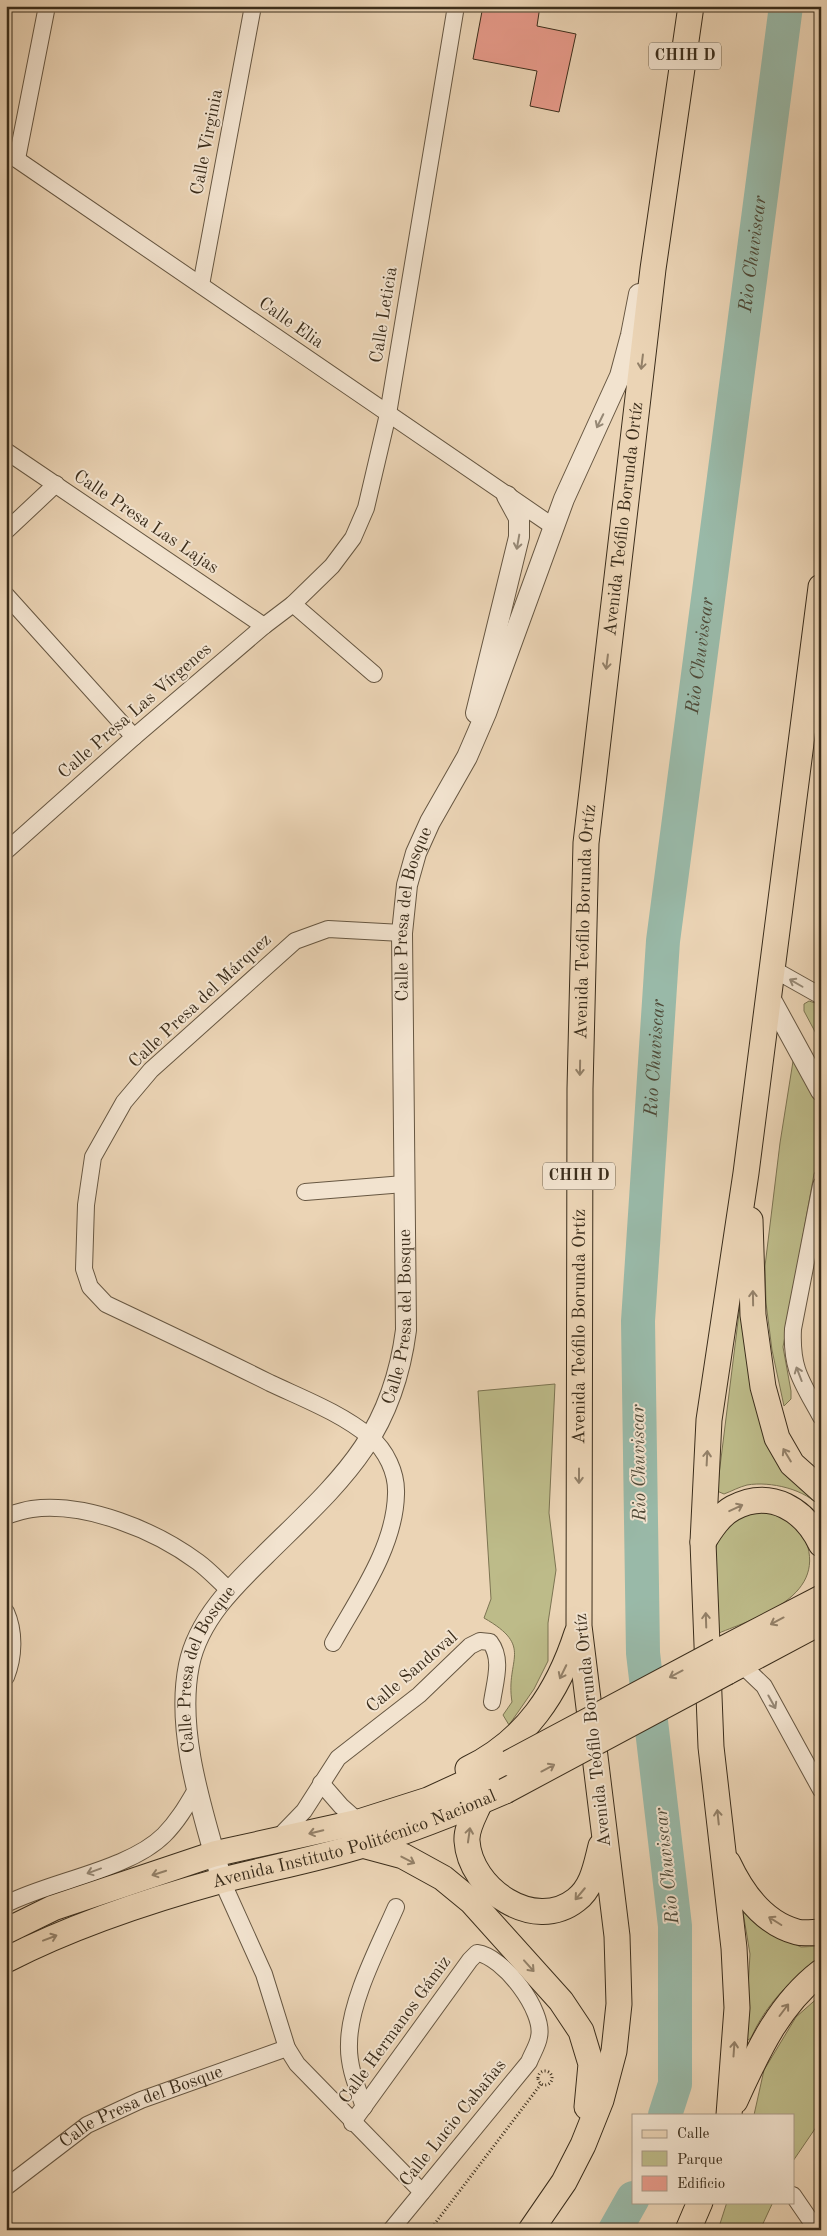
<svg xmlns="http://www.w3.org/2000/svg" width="827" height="2236" font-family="'Old Standard TT',serif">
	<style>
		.green { fill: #bdbb89; stroke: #7c7452 }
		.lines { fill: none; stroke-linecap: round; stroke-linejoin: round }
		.river { stroke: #99b9a8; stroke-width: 34 }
		.building { fill: #e79a8a; stroke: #3b2d1b }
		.minor-casing { stroke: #675742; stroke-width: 18 }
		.tertiary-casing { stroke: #675742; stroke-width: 22 }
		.primary-casing { stroke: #3b2d1b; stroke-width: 27 }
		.path { stroke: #3b2d1b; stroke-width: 3; stroke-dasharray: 1 2.5; stroke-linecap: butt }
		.minor { stroke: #f2e3cf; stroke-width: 16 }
		.tertiary { stroke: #f2e3cf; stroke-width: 20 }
		.primary { stroke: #ebd4b5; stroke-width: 25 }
		.primary-bridge-casing { stroke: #3b2d1b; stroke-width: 27; stroke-linecap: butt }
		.primary-bridge { stroke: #ebd4b5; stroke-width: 25 }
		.oneway { stroke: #938068 }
		.oneway2 { stroke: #968875 }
		.labels { text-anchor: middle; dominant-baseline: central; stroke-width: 4; stroke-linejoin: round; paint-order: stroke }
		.shield { fill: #f2e3cf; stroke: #726451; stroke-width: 1 }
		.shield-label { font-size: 16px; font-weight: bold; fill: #3b2d1b }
		.street-label { font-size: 18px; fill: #3b2d1b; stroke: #f2e3cf }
		.water-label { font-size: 19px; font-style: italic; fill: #4e4937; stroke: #f2e3cf }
	</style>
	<rect width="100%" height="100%" fill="#ebd4b5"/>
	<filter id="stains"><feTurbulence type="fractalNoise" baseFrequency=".004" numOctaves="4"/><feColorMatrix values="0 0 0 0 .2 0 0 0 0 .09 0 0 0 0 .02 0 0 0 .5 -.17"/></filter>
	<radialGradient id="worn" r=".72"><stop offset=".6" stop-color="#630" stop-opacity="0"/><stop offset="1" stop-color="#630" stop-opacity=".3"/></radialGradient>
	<!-- green -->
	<path class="green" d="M809 1001 821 1005V1043L804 1011V1004Z
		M794 1055 821 1107V1162L814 1174 783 1347 791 1391V1399L784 1406 772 1350 766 1303 765 1266 780 1143Z
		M743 1304 747 1346 821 1502V1508C806 1489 770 1481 747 1485 739 1487 732 1491 724 1494L717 1491 740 1305Z
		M555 1384 549 1513 556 1570 548 1623V1661L534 1689 509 1725 503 1715 512 1702C505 1659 535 1647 484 1618L491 1599 478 1391Z
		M760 1512C786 1515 793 1518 806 1541 827 1599 752 1619 714 1635 713 1600 701 1534 741 1516 746 1514 754 1513 760 1512Z
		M741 1900 769 1932 801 1947 821 1946V1957C791 1979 766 2004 751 2038L745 2042 750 1954Z
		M821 1995V2120L793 2161V2115H754L764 2070 796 2017Z
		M727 2202H773L760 2230H718Z"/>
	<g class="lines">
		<!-- river -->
		<g class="river">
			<path id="s1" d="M665 2115 675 2084V1926L643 1653 638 1321 663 941 786 6"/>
			<path d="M615 2230 633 2198"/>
		</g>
	</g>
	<!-- building -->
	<path class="building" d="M483 6H540L537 26 576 34 559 112 530 106 537 71 473 59Z"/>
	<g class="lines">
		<defs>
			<g id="minor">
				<path d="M6 152 554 527"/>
				<path d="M17 159 47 6"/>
				<path d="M201 285 253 6"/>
				<path d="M6 451 264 626"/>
				<path d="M6 531 56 484"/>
				<path d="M6 595 134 737"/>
				<path d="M293 604 374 674"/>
				<path d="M6 851 134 737 264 626 293 604 332 566 353 538 366 508 388 414 456 6"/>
				<path d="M773 969 821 996"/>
				<path d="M821 1185 793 1329C791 1370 802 1382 821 1417"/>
				<path d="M305 1192 404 1184"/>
				<path d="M6 1516C15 1513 24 1510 32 1509 86 1502 155 1530 198 1562 209 1570 219 1581 229 1590"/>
				<path d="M6 1612C15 1632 14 1657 6 1677"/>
				<path d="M333 1643C358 1598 395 1547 396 1494 397 1473 386 1450 370 1437 341 1413 304 1399 270 1383 216 1356 161 1330 106 1304L90 1287 84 1269 86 1205 93 1157 124 1102 151 1070 295 941 328 929 402 933"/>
				<path d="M742 1665 764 1686 821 1790"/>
				<path d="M321 1783 341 1806 359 1822"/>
				<path d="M276 1840 304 1811 338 1758 419 1695 470 1646 480 1641 490 1642C503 1659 495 1681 492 1702"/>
				<path d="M222 1881 264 1974 287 2048 297 2064 422 2192"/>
				<path d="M6 1904C50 1881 129 1870 164 1835 178 1821 187 1805 197 1788"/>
				<path d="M364 2107C357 2087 348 2066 349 2044 349 2002 379 1946 396 1907"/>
				<path d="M352 2123 470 1960 477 1953C503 1956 545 2011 539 2037 538 2045 532 2054 529 2062L391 2230"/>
				<path id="s2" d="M6 2187 87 2125 141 2100 287 2048"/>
				<path d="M793 2195 817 2230"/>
			</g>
			<g id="tertiary">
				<path d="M476 713 519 537V518L507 496"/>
				<path d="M769 996 821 1091"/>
				<path id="s3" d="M222 1881C204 1815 175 1734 189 1665 198 1620 234 1585 265 1555 339 1482 392 1439 406 1330L402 933 407 885 416 853 430 822 467 757 486 713 564 499 620 376 631 335 639 294"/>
			</g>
			<g id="primary">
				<path d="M750 1220 753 1315 763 1387 777 1438 792 1464 821 1490"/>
				<path d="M703 1542C711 1529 720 1515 733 1508 771 1488 805 1510 821 1544"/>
				<path d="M719 1651 821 1598"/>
				<path d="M727 1672 821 1622"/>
				<path d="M468 1769C526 1741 558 1692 577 1633"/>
				<path d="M480 1802C475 1814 466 1828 467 1841 470 1889 534 1933 576 1900 593 1887 596 1865 601 1846"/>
				<path d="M362 1845 403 1856 443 1878 471 1901 561 2001 581 2031 591 2064 587 2107"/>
				<path d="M728 1863C742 1893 763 1923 797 1932 804 1934 814 1932 821 1932"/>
				<path d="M6 1931 53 1908 214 1854 359 1822 428 1800 509 1763"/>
				<path id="s4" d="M6 1960C74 1925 150 1900 223 1880 270 1868 317 1859 363 1845 412 1830 459 1811 505 1791"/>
				<path d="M735 2101C757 2053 778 2005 821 1972"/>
				<path d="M729 2115 737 2008 734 1948 711 1747 703 1542 709 1420 746 1173 821 587"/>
				<path id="s5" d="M531 2230 564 2182 583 2145 601 2100 614 2051 619 2004 617 1936 579 1626 580 1089 586 843 653 269 691 6"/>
				<path d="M688 2230 700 2202"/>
			</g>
		</defs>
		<!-- minor casing -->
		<use href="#minor" class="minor-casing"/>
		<!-- tertiary casing -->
		<use href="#tertiary" class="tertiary-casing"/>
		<!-- primary casing -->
		<use href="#primary" class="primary-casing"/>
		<!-- path -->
		<path class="path" d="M538 2078a7 7 0 1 1 14 0a7 7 0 1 1-14 0Z
			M430 2230 541 2084"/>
		<!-- minor -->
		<use href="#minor" class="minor"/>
		<!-- tertiary -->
		<use href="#tertiary" class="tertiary"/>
		<!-- primary -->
		<use href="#primary" class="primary"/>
		<defs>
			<path id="primary-bridge" d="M509 1763 719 1651
				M505 1791 727 1672"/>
		</defs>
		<!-- primary-bridge casing -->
		<use href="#primary-bridge" class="primary-bridge-casing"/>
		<!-- primary-bridge -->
		<use href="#primary-bridge" class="primary-bridge"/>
	</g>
	<!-- one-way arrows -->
	<defs><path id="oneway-shaft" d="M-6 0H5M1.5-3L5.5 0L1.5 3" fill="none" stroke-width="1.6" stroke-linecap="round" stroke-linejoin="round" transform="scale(1.25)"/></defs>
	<g class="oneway">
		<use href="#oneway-shaft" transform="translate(642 362) rotate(97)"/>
		<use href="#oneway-shaft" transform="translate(607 662) rotate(97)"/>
		<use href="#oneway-shaft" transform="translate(580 1068) rotate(91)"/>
		<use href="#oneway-shaft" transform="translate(753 1298) rotate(-91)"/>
		<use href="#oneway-shaft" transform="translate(787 1455) rotate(-121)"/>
		<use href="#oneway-shaft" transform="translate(707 1458) rotate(-87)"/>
		<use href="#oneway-shaft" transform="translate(579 1476) rotate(90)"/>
		<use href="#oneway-shaft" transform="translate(736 1508) rotate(-25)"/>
		<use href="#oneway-shaft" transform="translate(706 1620) rotate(-92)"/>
		<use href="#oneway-shaft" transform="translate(777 1621) rotate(152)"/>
		<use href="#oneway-shaft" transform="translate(563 1672) rotate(116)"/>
		<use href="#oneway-shaft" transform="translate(676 1674) rotate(152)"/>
		<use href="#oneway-shaft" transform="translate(548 1768) rotate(-28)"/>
		<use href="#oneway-shaft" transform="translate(718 1817) rotate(-96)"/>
		<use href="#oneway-shaft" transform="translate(316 1832) rotate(167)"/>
		<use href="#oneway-shaft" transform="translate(469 1835) rotate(-82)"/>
		<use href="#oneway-shaft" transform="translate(408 1860) rotate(27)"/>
		<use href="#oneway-shaft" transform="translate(159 1873) rotate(162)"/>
		<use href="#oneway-shaft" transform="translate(580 1894) rotate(130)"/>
		<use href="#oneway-shaft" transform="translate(775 1921) rotate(-148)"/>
		<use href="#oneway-shaft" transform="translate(50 1938) rotate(-21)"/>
		<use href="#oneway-shaft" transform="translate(529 1966) rotate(48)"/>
		<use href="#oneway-shaft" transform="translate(784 2010) rotate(-53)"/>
		<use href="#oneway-shaft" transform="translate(734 2049) rotate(-86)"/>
	</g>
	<g class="oneway2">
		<use href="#oneway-shaft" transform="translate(600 421) rotate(116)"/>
		<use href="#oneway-shaft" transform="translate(518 542) rotate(100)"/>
		<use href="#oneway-shaft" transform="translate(796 983) rotate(-150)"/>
		<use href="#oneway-shaft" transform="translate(799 1374) rotate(-111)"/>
		<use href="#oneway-shaft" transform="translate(772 1702) rotate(61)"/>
		<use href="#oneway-shaft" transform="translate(94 1871) rotate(160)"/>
	</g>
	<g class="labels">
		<!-- shield labels -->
		<g class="shield">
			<rect x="649" y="42.5" width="72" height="27" rx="4"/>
			<rect x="543" y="1162.5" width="72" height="27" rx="4"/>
		</g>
		<g class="shield-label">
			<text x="685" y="56">CHIH D</text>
			<text x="579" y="1176">CHIH D</text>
		</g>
		<!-- street labels -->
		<g class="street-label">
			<text transform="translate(207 142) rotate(-79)">Calle Virginia</text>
			<text transform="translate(384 315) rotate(-81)">Calle Leticia</text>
			<text transform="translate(291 323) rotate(35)">Calle Elia</text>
			<text stroke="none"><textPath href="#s5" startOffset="1736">Avenida Teófilo Borunda Ortíz</textPath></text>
			<text transform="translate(146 522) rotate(34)">Calle Presa Las Lajas</text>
			<text transform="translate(135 711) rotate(-41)">Calle Presa Las Vírgenes</text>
			<text stroke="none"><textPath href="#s3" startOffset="1046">Calle Presa del Bosque</textPath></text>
			<text stroke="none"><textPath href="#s5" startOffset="1331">Avenida Teófilo Borunda Ortíz</textPath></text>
			<text transform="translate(200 1001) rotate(-43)">Calle Presa del Márquez</text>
			<text stroke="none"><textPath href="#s3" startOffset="641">Calle Presa del Bosque</textPath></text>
			<text stroke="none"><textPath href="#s5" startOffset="926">Avenida Teófilo Borunda Ortíz</textPath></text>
			<text stroke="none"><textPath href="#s3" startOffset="221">Calle Presa del Bosque</textPath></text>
			<text transform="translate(412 1672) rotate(-41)">Calle Sandoval</text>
			<text transform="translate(593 1730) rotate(-96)">Avenida Teófilo Borunda Ortíz</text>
			<text stroke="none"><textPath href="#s4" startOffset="369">Avenida Instituto Politécnico Nacional</textPath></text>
			<text transform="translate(395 2030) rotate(-54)">Calle Hermanos Gámiz</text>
			<text stroke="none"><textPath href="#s2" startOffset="159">Calle Presa del Bosque</textPath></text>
			<text transform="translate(453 2123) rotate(-51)">Calle Lucio Cabañas</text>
		</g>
		<!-- water labels -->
		<g class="water-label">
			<text stroke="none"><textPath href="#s1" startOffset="1871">Rio Chuviscar</textPath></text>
			<text stroke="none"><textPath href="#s1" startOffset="1466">Rio Chuviscar</textPath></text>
			<text stroke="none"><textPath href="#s1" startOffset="1061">Rio Chuviscar</textPath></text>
			<text transform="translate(640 1463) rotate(-91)">Rio Chuviscar</text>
			<text transform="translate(668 1866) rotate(-96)">Rio Chuviscar</text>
		</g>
	</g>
	<!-- margin -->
	<rect width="827" height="2236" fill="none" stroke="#ebd4b5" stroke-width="25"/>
	<rect x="8" y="8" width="812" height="2221" fill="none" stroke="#3b2d1b" stroke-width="2.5"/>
	<rect x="12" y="12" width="802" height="2211" fill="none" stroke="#3b2d1b"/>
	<!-- legend -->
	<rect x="632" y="2114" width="162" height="90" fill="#f2e3cf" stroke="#a99a87"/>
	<rect x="642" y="2130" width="25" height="8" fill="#ebd4b5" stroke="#a99a87"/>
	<text x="677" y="2138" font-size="15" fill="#3b2d1b">Calle</text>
	<rect x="642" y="2151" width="25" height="15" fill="#bdbb89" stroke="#a99a87"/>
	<text x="677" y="2164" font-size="15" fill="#3b2d1b">Parque</text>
	<rect x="642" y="2176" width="25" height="15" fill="#e79a8a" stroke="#a99a87"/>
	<text x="677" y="2188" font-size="15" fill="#3b2d1b">Edificio</text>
	<rect width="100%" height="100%" filter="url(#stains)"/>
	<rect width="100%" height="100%" fill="url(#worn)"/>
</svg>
